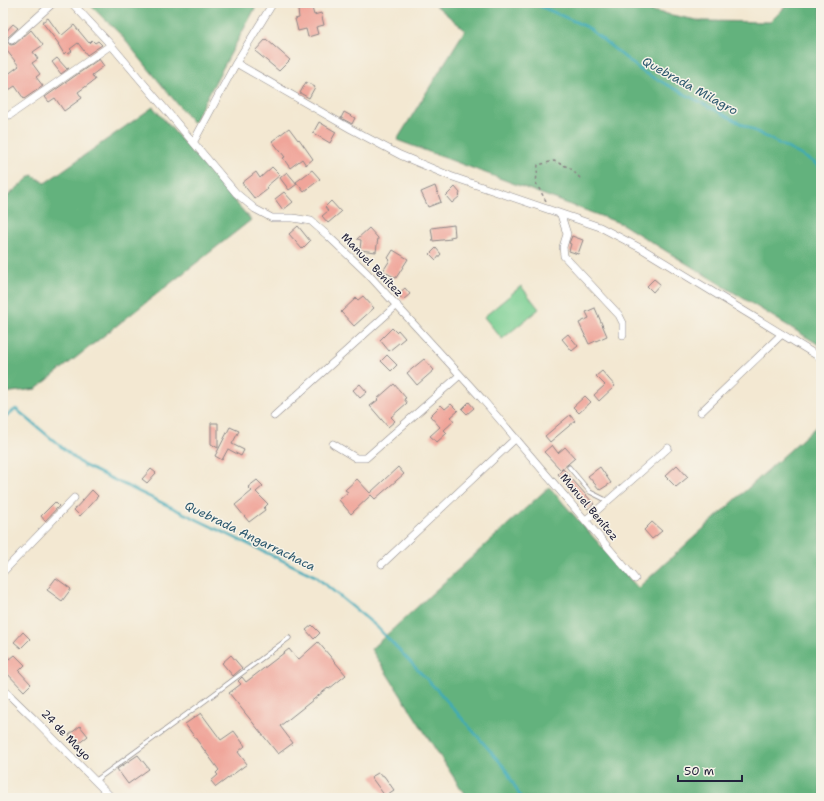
<svg xmlns="http://www.w3.org/2000/svg" width="824" height="801" font-family="'Shantell Sans',sans-serif">
	<style>
		.green { fill: #7acf93; stroke: #4e7867 }
		.forest { fill: #63b27d; stroke: #426a5c }
		.lines { fill: none; stroke-linecap: round; stroke-linejoin: round }
		.stream { stroke: #3baaba; stroke-width: 2.5 }
		.building { fill: #f0a59a }
		.lane-casing { stroke: #8a8586; stroke-width: 5 }
		.street-casing { stroke: #8a8586; stroke-width: 8 }
		.path { stroke: #8a8586; stroke-width: 1.5; stroke-dasharray: 3 3; stroke-linecap: butt }
		.lane { stroke: #fff; stroke-width: 3.5 }
		.street { stroke: #fff; stroke-width: 7 }
		.labels { text-anchor: middle; dominant-baseline: central; stroke-width: 3; stroke-linejoin: round; paint-order: stroke }
		.street-label { font-size: 11px; fill: #22223b; stroke: #f7f3e8 }
		.water-label { font-size: 12px; font-style: italic; fill: #2c586e; stroke: #f7f3e8 }
	</style>
	<rect width="100%" height="100%" fill="#f7f3e8"/>
	<filter id="ink" filterUnits="userSpaceOnUse"><feTurbulence type="fractalNoise" baseFrequency=".025" numOctaves="2"/><feDisplacementMap in="SourceGraphic" scale="8" xChannelSelector="R" yChannelSelector="G"/><feConvolveMatrix kernelMatrix="1 2 1 2 8 2 1 2 1" color-interpolation-filters="sRGB"/></filter>
	<filter id="wash" filterUnits="userSpaceOnUse"><feTurbulence type="fractalNoise" baseFrequency=".012" numOctaves="4" result="noise"/><feDisplacementMap in="SourceGraphic" scale="16" xChannelSelector="R" yChannelSelector="G"/><feGaussianBlur stdDeviation="0.9" result="paint"/><feColorMatrix in="noise" values="0 0 0 0 0 0 0 0 0 0 0 0 0 0 0 0 0 1.4 0 .05"/><feComposite in="paint" operator="in"/></filter>
	<g filter="url(#wash)">
		<rect width="100%" height="100%" fill="#f3e8d2"/>
		<!-- green -->
		<path class="green" d="M521 286 539 309 502 339 484 317Z"/>
		<!-- forest -->
		<path class="forest" d="M88 3H258L193 123 120 34Z
			M433 3H613L701 21 770 22 789 3H821V346L622 224 397 140 465 30Z
			M153 107 251 220 36 389 3 393V200L32 175 45 183Z
			M821 422V798H467L371 649 549 487 638 588Z"/>
		<g class="lines">
			<!-- stream -->
			<path class="stream" d="M533 3 587 27 643 72 812 161 821 168
				M3 418 16 409 83 465 315 576 376 626 440 693 505 768 521 798"/>
		</g>
		<g id="blocks">
			<!-- building -->
			<path class="building" d="M312 8 314 15 321 13 324 25 316 27 318 34 308 37 306 29 298 31 295 19 299 18 298 10Z
				M48 18 61 36 74 25 89 43 92 40 95 43 98 41 102 45 87 55 78 43 70 49 72 51 68 54 66 52 64 54 58 44H59L42 22Z
				M13 24 18 28 7 38 9 44 11 45 15 44 31 30 43 45 33 52 38 59 32 63 40 74 36 77 43 86 24 99 15 86 3 94V69L7 75 19 66 3 46V35Z
				M266 39 290 60 279 71 255 51Z
				M57 58 67 69 69 68 61 74 52 62Z
				M99 59 104 66 92 75 95 80 78 92 82 98 64 111 55 98 49 102 45 97Z
				M306 82 315 87 309 98 300 93Z
				M344 112 355 118 352 124 341 118Z
				M319 122 336 132 330 143 313 133Z
				M289 128 298 140 299 139 313 159 306 165 302 159 290 168 283 158 285 157 272 141Z
				M272 167 280 175 267 186 268 189 255 199 242 183 256 172 260 178Z
				M312 170 320 179 304 192 296 182Z
				M287 172 297 184 289 190 280 178Z
				M435 186 441 202 428 207 421 192Z
				M455 187 460 193 459 195 460 196 452 203 446 196Z
				M284 192 293 202 283 210 275 199Z
				M331 201 341 212 328 223 322 216 328 211 325 207Z
				M454 225 455 236 450 237 451 239 433 241 431 228Z
				M298 226 310 241 302 249 289 234Z
				M369 228 378 238 376 252 360 250 361 240 357 239Z
				M572 236 583 240 578 254 569 251 571 244 569 243Z
				M436 248 441 254 436 260 430 254Z
				M393 250 408 259 396 278 383 271 390 260 388 258Z
				M654 279 660 284 653 292 647 286Z
				M405 288 410 294 403 300 398 294Z
				M363 296 374 308 354 326 341 312 356 298 358 300Z
				M595 308 607 336 589 344 579 323 589 318 586 312Z
				M392 328 396 332 398 330 405 338 389 351 380 340Z
				M568 334 578 346 572 351 562 339Z
				M387 355 397 365 391 371 381 361Z
				M424 359 434 370 417 385 407 373Z
				M602 371 615 386 599 401 594 395 605 385 596 376Z
				M360 384 367 392 360 398 353 390Z
				M394 384 406 398 404 399 407 403 391 417 395 421 388 427 370 406 378 400 377 399Z
				M585 396 591 402 579 413 573 407Z
				M469 402 474 408 467 414 462 409Z
				M451 404 458 411 451 417 454 421 444 430 447 433 437 442 430 436 440 427 430 416 441 405 445 409Z
				M570 415 575 421 550 442 545 436Z
				M211 423H218V448L211 444Z
				M230 427 239 431 232 444 244 450 241 456 228 449 222 460 215 456Z
				M552 445 558 453 565 447 575 458 561 470 544 452Z
				M677 465 688 477 676 487 665 476Z
				M398 467 404 474 375 499 371 495 351 514 339 500 348 492 345 490 357 479 370 493Z
				M600 467 611 483 600 490 588 476Z
				M151 469 156 473 147 483 142 479Z
				M563 469 594 504 588 509 558 474Z
				M257 480 263 486 256 492 268 504 264 508 265 510 249 522 235 505 252 491 248 487Z
				M92 490 98 496 80 516 74 510Z
				M55 502 59 506 45 521 41 516Z
				M652 522 662 531 652 539 644 530Z
				M56 578 71 589 62 601 47 590Z
				M312 625 320 633 314 639 306 630Z
				M23 632 30 639 21 648 14 642Z
				M318 642 346 675 329 689 328 688 280 726 293 743 278 754 229 693 241 684 238 681 242 677 246 682 289 649 298 660Z
				M3 653 10 659 15 655 25 665 19 671 31 684 24 691 3 669Z
				M231 655 242 668 233 676 222 663Z
				M201 713 221 740 234 731 245 746 238 752 247 764 216 787 211 781 218 775 216 773 219 770 185 724Z
				M80 726 88 736 77 745 69 735Z
				M138 755 149 769 128 784 117 769Z
				M378 773 384 776 394 790 385 796 371 777Z"/>
		</g>
	</g>
	<g filter="url(#ink)">
		<use href="#blocks" fill-opacity="0" stroke="#8a8586" stroke-width="1"/>
		<g class="lines">
			<defs>
				<path id="lane" d="M569 467 590 492 608 501
					M95 781 202 703 289 638"/>
				<path id="street" d="M72 3 111 45 236 193 255 209 272 218H293L311 221 327 235 367 273 483 400 635 579
					M12 40 53 3
					M236 63 351 129 400 155 450 176 600 227 644 250 821 358
					M10 115 111 45
					M194 141 236 63 273 3
					M561 215 567 234 563 247 564 256 619 315 623 323V335
					M701 412 782 334
					M274 416 397 305
					M333 444 356 458H366L460 375
					M586 520 668 448
					M382 564 516 438
					M3 572 74 498
					M3 689 33 718 112 798"/>
			</defs>
			<!-- lane casing -->
			<use href="#lane" class="lane-casing"/>
			<!-- street casing -->
			<use href="#street" class="street-casing"/>
			<!-- path -->
			<path class="path" d="M546 201 536 183 538 165 554 161 570 168 582 180"/>
			<!-- lane -->
			<use href="#lane" class="lane"/>
			<!-- street -->
			<use href="#street" class="street"/>
		</g>
	</g>
	<g class="labels">
		<!-- street labels -->
		<g class="street-label">
			<text transform="translate(372 265) rotate(46)">Manuel Benítez</text>
			<text transform="translate(589 507) rotate(50)">Manuel Benítez</text>
			<text transform="translate(66 735) rotate(46)">24 de Mayo</text>
		</g>
		<!-- water labels -->
		<g class="water-label">
			<text transform="translate(690 86) rotate(29)">Quebrada Milagro</text>
			<text transform="translate(250 536) rotate(26)">Quebrada Angarrachaca</text>
		</g>
	</g>
	<!-- margin -->
	<rect width="824" height="801" fill="none" stroke="#f7f3e8" stroke-width="16"/>
	<!-- scale -->
	<path d="M678 775v6h64v-6" fill="none" stroke="#22223b" stroke-width="2"/>
	<text x="684" y="775" font-size="12" fill="#22223b" stroke="#f7f3e8" stroke-width="3" paint-order="stroke">50 m</text>
</svg>
